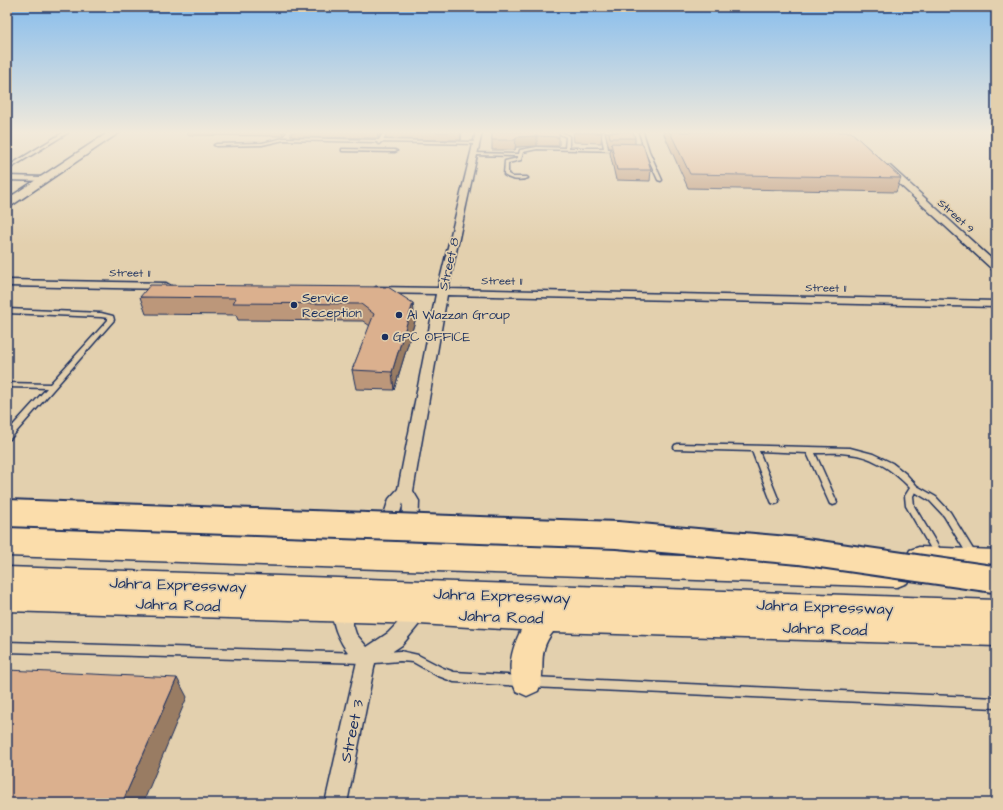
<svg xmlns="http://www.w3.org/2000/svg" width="1003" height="810" font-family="'Architects Daughter',sans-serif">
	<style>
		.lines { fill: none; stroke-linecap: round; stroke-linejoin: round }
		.lane-casing { stroke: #1b2f5e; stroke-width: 3 }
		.street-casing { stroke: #1b2f5e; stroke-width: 3 }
		.secondary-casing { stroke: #1b2f5e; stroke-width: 3 }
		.primary-casing { stroke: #1b2f5e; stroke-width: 3 }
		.highway-casing { stroke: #1b2f5e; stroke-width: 3 }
		.lane { fill: #e3d0ae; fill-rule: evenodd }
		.street { fill: #e3d0ae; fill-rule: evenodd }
		.secondary { fill: #e3d0ae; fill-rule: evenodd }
		.primary { fill: #fbddab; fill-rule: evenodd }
		.highway { fill: #fbddab; fill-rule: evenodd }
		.highway-bridge-casing { stroke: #1b2f5e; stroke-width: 30; stroke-linecap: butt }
		.highway-bridge { stroke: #fbddab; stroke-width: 26 }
		.wall { fill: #bc977a; stroke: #1b2f5e }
		.shaded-wall { fill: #997b63; stroke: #1b2f5e }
		.building { fill: #dbb08e; stroke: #1b2f5e }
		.poi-dot { fill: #1b2f5e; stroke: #e3d0ae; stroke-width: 1.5 }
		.labels { text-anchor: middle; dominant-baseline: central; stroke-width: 3.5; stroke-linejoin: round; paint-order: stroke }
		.far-street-label { font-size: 11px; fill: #1b2f5e; stroke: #e3d0ae }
		.street-label { font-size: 13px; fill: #1b2f5e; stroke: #e3d0ae }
		.poi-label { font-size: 13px; fill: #1b2f5e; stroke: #e3d0ae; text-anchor: start }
		.near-street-label { font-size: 16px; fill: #1b2f5e; stroke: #e3d0ae }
	</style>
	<rect width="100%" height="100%" fill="#e3d0ae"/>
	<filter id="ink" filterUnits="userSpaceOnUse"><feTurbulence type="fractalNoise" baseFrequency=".025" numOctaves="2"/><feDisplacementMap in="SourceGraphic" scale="8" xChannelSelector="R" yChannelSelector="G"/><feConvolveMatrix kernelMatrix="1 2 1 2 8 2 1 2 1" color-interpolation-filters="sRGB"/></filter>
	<g filter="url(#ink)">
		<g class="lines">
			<defs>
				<path id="lane" d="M64 132H69L9 169H7V167Z
					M384 132H388L383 140 477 142 479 143 477 144 381 142 379 144 377 143 378 142 284 140 262 145 216 146 214 145 216 144 262 143 284 138 379 140Z
					M556 132H561L569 136V148H604L601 132H605L608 149H620L622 150 620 151 537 149 523 152 521 160 508 163V174L513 177H527L528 178C520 181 511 180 504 175L505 161 518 158V156L474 155 472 154 474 153 519 154 520 150 537 147 565 148 566 137Z
					M639 132H643L649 151 662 180 661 181 658 180 645 151Z
					M343 149 395 150 397 151 395 152 342 151V149Z
					M7 309 101 313 113 316 114 320 10 439H7V432L47 388 7 387V383L50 384 108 320V318L101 317 7 313Z
					M678 444 850 448 873 454 892 463 906 474 917 486 936 497 950 512 977 556 976 559 973 560 970 559 944 516 930 501 915 492 913 496 914 506 944 556 943 559 940 560 937 559 906 506 905 496 910 488C894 471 873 456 849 454 838 452 826 453 815 453L837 502 836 504 833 505 830 504 829 502 807 453 759 451 779 501 778 503 775 504 772 503 771 501 752 451 675 449 674 447 675 445Z
					M7 642 363 653 367 655 368 658 367 661 363 663 7 652Z
					M400 651 418 655 443 668 454 672 522 676 526 678 527 681 528 679 532 677 996 698V708L532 687 528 685 527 682 526 684 522 686 454 682 436 675 413 662 400 661 375 663 371 661 370 658 371 655 375 653Z"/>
				<path id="street" d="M476 132H482L448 289 996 301V307L447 295 413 491 419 501 418 532 416 536 410 538 404 536 402 532 403 503 393 534 387 536 381 534 379 530 389 499 398 489 436 294 376 293 371 290 376 287 438 288Z
					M884 166H890L996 263V271L993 270 884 170Z
					M7 176 45 177 49 179 45 181 7 180Z
					M7 280 166 283 171 286 166 289 7 286Z
					M341 603 347 606 356 634 367 647 388 633 413 607 419 604 425 607 428 612 425 617 402 645 375 663 347 803H325L357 661C344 652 327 621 335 606Z"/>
				<path id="secondary" d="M109 132H120L11 206 7 207V199Z"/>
				<path id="primary" d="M7 519 646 539 655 542 659 549 655 556 646 559 7 539Z
					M919 547 996 550V572L919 569 910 566 906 558 910 550Z
					M7 587 419 600 546 606 996 620V646L553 632C535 654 548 670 538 691L527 696 516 691C506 670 511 651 521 630L419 624 7 611Z"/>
				<path id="highway" d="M7 534 897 563 907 567 911 575 907 583 897 587 7 556Z
					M7 567 996 600V626L7 591Z"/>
			</defs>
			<!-- lane casing -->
			<use href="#lane" class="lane-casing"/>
			<!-- street casing -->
			<use href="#street" class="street-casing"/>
			<!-- secondary casing -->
			<use href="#secondary" class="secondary-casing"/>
			<!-- primary casing -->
			<use href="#primary" class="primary-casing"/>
			<!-- highway casing -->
			<use href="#highway" class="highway-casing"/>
			<!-- lane -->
			<use href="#lane" class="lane"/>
			<!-- street -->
			<use href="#street" class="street"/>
			<!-- secondary -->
			<use href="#secondary" class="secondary"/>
			<!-- primary -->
			<use href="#primary" class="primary"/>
			<!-- highway -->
			<use href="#highway" class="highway"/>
			<defs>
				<path id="highway-bridge" d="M7 513 617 535 799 551 993 579"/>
			</defs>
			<!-- highway-bridge casing -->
			<use href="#highway-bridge" class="highway-bridge-casing"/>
			<!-- highway-bridge -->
			<use href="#highway-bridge" class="highway-bridge"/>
		</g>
		<!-- wall -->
		<path class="wall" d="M187 132H287L283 136 188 135Z
			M291 132H382L378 138 297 137 291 136Z
			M385 132H462L461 140 386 139Z
			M492 132 559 137V146H537L516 147 515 150H492Z
			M573 132H602L601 143 574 142Z
			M605 132H633L635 138V144L651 170 650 181 616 180 610 153 611 148H609Z
			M663 132H851L901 178 896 192 688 188Z
			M388 287 415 321 394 390 356 389 352 370 370 326 363 321 238 320 236 315 146 314 140 297Z"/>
		<!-- shaded-wall -->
		<path class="shaded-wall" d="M282 132H287L283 136Z
			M377 132H382L378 138Z
			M460 132H462L461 140Z
			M537 136V146L516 147 515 150 516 137Z
			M413 303 415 321 394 390 392 372Z
			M177 678 187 697 143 803H122Z"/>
		<!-- building -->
		<path class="building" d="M492 132H559V137L537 136 516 137 515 140H492Z
			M575 132H602V133H575Z
			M609 132H633L635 138H610Z
			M670 132H851L901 178 690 174Z
			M611 143 643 144 651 170H617Z
			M150 285 388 287 413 303 392 372 352 370 374 314 361 304 233 303 236 298 140 297Z
			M7 670 177 678 122 803H7Z"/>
	</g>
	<!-- sky -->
	<linearGradient id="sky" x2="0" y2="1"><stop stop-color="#87bded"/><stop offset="0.54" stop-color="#f2eadb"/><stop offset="1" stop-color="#f2eadb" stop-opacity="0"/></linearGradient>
	<rect width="1003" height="245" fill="url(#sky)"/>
	<!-- markers -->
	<g class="poi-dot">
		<circle cx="294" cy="305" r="4"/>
		<circle cx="399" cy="315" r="4"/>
		<circle cx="385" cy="337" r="4"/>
	</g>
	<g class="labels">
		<!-- far-street labels -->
		<g class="far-street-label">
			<text transform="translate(956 216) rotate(42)">Street 9</text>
			<text transform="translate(130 273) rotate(1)">Street 11</text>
			<text transform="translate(502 281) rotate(1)">Street 11</text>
			<text transform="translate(826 288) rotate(1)">Street 11</text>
		</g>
		<!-- street labels -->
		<g class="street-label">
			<text transform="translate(449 264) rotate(-77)">Street 8</text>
		</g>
		<!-- poi labels -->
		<g class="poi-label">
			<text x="302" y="298">Service<tspan x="302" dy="15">Reception</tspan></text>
			<text x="407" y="315">Al Wazzan Group</text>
			<text x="393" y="337">GPC OFFICE</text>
		</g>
		<!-- near-street labels -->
		<g class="near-street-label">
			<text transform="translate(178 585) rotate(2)">Jahra Expressway</text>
			<text transform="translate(502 596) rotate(2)">Jahra Expressway</text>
			<text transform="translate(178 605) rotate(2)">Jahra Road</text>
			<text transform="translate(825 607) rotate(2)">Jahra Expressway</text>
			<text transform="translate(501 617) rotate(2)">Jahra Road</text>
			<text transform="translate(825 629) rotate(2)">Jahra Road</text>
			<text transform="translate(352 731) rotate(-78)">Street 3</text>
		</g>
	</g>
	<!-- margin -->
	<rect width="1003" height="810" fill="none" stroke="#e3d0ae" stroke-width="24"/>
	<rect x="12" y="12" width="979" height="786" fill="none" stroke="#1b2f5e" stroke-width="1.5" filter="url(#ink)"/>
</svg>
